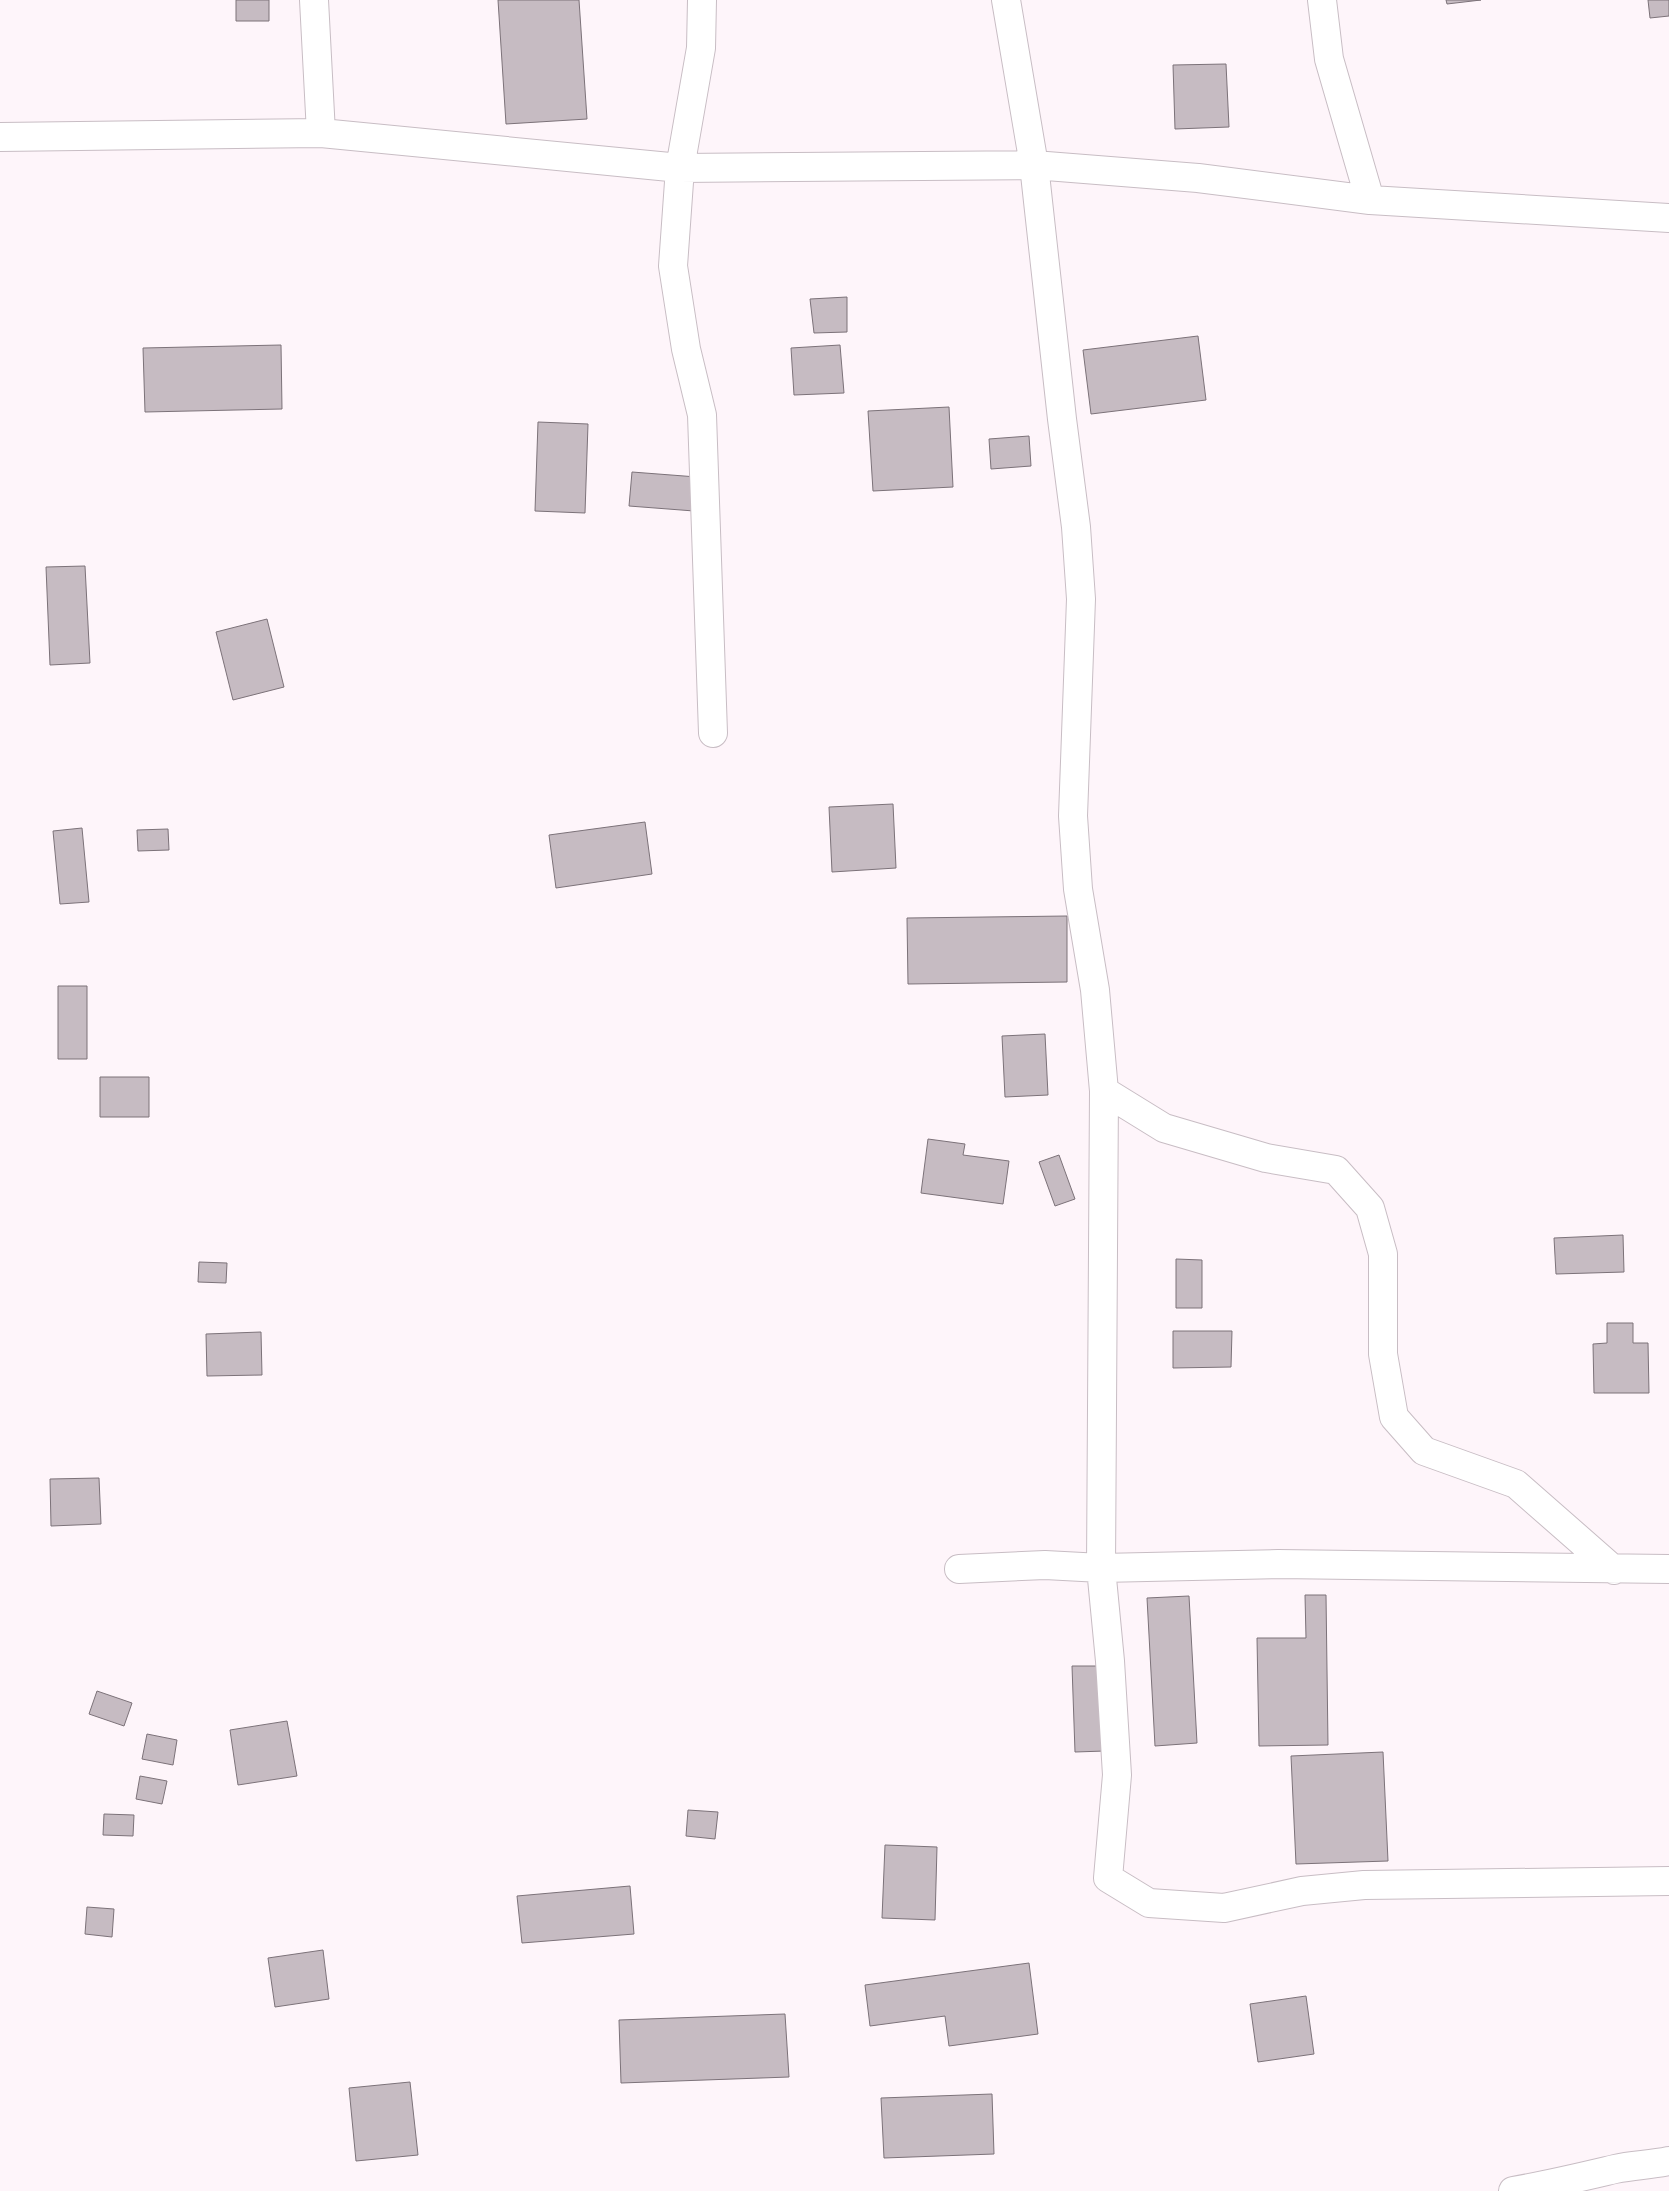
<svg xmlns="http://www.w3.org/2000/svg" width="1669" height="2191" font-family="'Roboto Condensed',sans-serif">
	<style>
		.building { fill: #c6bbc2; stroke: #7c7279 }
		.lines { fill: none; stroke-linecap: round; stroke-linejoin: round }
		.minor-casing { stroke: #c8bdc4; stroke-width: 30 }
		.minor { stroke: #fff; stroke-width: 28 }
	</style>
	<rect width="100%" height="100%" fill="#fef5fa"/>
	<!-- building -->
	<path class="building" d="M236 0H269V21H236Z
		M498 0H579L587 119 506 124Z
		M1446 0H1481L1447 4Z
		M1648 0H1669V16L1650 18Z
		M1226 64 1229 127 1175 129 1173 65Z
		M847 297V332L814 333 810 299Z
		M1198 336 1206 400 1091 414 1083 350Z
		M281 345 282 409 145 412 143 348Z
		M840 345 844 393 794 395 791 348Z
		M949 407 953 487 873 491 868 411Z
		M538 422 588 424 585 513 535 511Z
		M1029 436 1031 466 991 469 989 439Z
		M632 472 697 477 694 511 629 506Z
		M85 566 90 663 50 665 46 567Z
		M267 619 284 687 233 700 216 632Z
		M893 804 896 868 832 872 829 807Z
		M645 822 652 874 556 888 549 835Z
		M82 828 89 902 60 904 53 831Z
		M168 829 169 850 138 851 137 830Z
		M1067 916V982L908 984 907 918Z
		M58 986H87V1059H58Z
		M1045 1034 1048 1095 1005 1097 1002 1036Z
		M100 1077H149V1117H100Z
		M928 1139 965 1144 963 1155 1009 1161 1003 1204 921 1193Z
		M1059 1155 1075 1199 1055 1206 1039 1162Z
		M1623 1235 1624 1272 1556 1274 1554 1238Z
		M1176 1259 1202 1260V1308H1176Z
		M199 1262 227 1263 226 1283 198 1282Z
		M1607 1323H1633V1343H1648L1649 1393H1594L1593 1344 1607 1343Z
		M1173 1331H1232L1231 1367 1173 1368Z
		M261 1332 262 1375 207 1376 206 1334Z
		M99 1478 101 1524 51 1526 50 1479Z
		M1305 1595H1326L1328 1745 1259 1746 1257 1638H1306Z
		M1189 1596 1197 1743 1155 1746 1147 1598Z
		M1072 1666H1102L1105 1751 1075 1752Z
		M97 1691 132 1703 124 1726 89 1714Z
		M287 1721 297 1776 238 1785 230 1730Z
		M147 1734 177 1740 173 1765 142 1759Z
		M1383 1752 1388 1861 1296 1864 1291 1756Z
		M140 1776 167 1781 162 1804 136 1799Z
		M688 1810 718 1812 715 1839 686 1836Z
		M104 1814 134 1815 133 1836 103 1835Z
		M885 1845 937 1847 935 1920 882 1918Z
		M630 1886 634 1934 522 1943 517 1896Z
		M87 1907 114 1909 112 1937 85 1934Z
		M323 1950 329 1999 275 2007 268 1958Z
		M1029 1963 1038 2034 949 2046 945 2016 870 2026 865 1985Z
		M1306 1996 1314 2054 1258 2062 1250 2004Z
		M785 2014 789 2077 621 2083 619 2020Z
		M410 2082 418 2155 356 2161 349 2088Z
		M992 2094 994 2154 884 2158 881 2098Z"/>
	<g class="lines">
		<defs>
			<path id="minor" d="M314 0 321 133
				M702 0 701 48 680 168 673 266 686 349 702 415 713 733
				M1006 0 1034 165 1062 419 1076 527 1081 599 1073 816 1078 889 1095 990 1104 1091 1101 1568 1110 1661 1117 1775 1108 1878 1149 1903 1224 1908 1302 1891 1364 1885 1669 1881
				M1322 0 1329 59 1370 200
				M0 137 321 133 680 168 1034 165 1198 178 1370 200 1669 218
				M1104 1091 1164 1128 1266 1158 1336 1170 1370 1208 1383 1254V1354L1394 1417 1424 1451 1516 1484 1614 1570
				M959 1569 1045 1565 1101 1568 1278 1564 1669 1569
				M1513 2191C1548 2185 1581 2177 1615 2169 1633 2165 1651 2165 1669 2161"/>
		</defs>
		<!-- minor casing -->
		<use href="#minor" class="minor-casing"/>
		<!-- minor -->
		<use href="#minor" class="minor"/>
	</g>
</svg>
